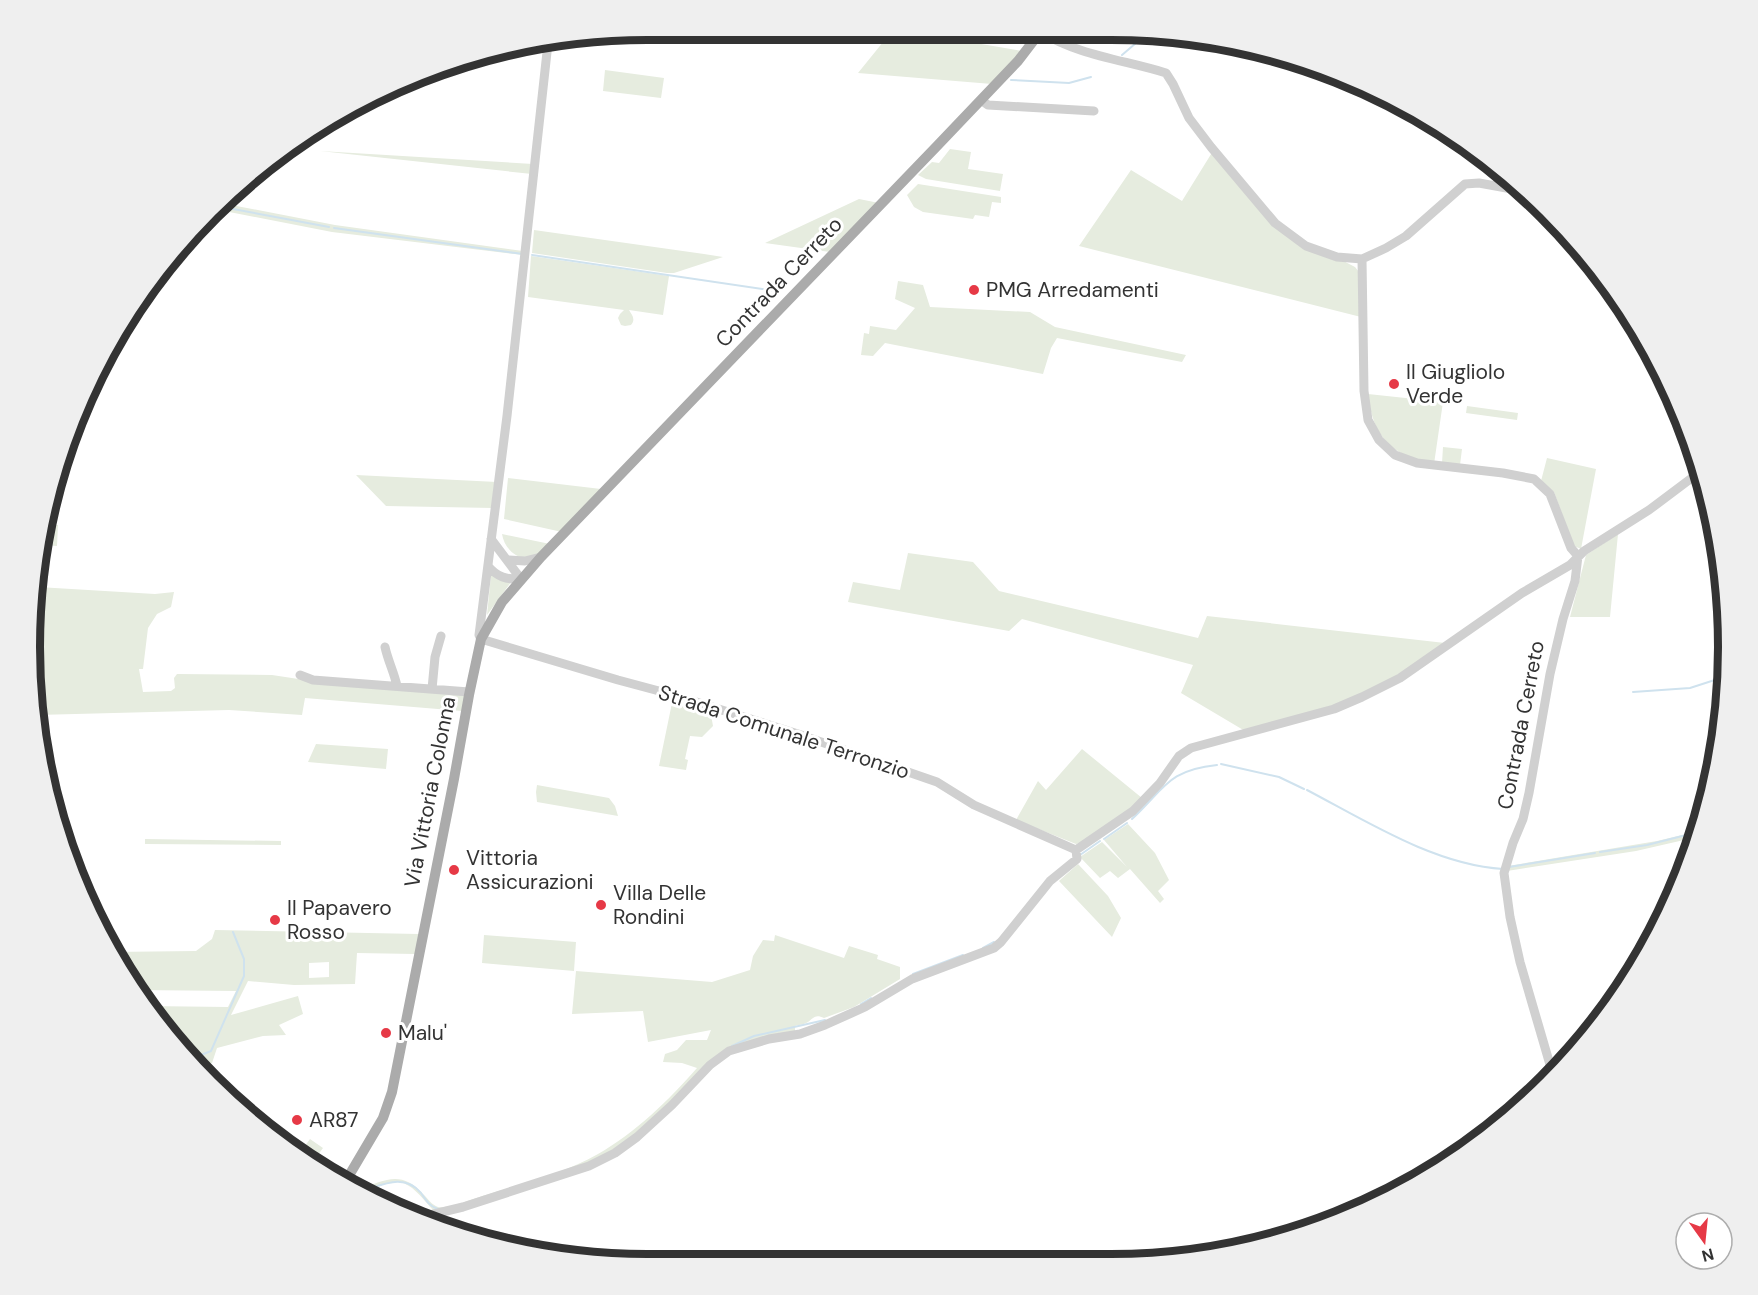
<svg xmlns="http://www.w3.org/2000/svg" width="1758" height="1295" font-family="'DM Sans',sans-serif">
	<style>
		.green { fill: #e6ecdf; fill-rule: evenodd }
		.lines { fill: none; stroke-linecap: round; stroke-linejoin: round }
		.stream { stroke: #cfe2ee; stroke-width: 2 }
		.minor { stroke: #d0d0d0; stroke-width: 9 }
		.major { stroke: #ababab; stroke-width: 10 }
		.poi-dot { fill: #e63946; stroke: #fff; stroke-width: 2 }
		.labels { text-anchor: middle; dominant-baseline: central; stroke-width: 6; stroke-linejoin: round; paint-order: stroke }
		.street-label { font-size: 21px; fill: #333; stroke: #fff }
		.poi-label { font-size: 21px; fill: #333; stroke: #fff; text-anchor: start }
		.rim { fill: none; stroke: #333; stroke-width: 8 }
	</style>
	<rect width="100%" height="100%" fill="#fff"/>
	<!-- green -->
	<path class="green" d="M892 31H905L1022 51 992 84 858 73Z
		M605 70 664 78 661 98 603 91Z
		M950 149 971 152 968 169 1003 174 1000 191 926 179 918 175 932 162 939 163Z
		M320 151 533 164 532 174Z
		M1213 151 1276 226 1355 267 1359 272 1361 317 1079 246 1131 170 1182 201Z
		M918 184 1001 197V203L992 202 989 217 975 215 973 219 923 212 914 207 907 195Z
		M859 199 879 203 830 252 765 243Z
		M221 203 335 225 523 251V255L332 232 214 209Z
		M534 230 704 254 723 257 674 273H667L532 253Z
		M531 256 669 276 663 315 629 310C632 315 636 319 631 325L625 326 621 325 618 318 620 314 624 310 528 297Z
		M898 281 923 285 930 307 1030 312 1055 327 1186 355 1182 362 1057 338 1051 348 1043 374 885 343 873 356 861 355 864 333 869 334 870 326 896 330 915 308 895 299Z
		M1368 394 1443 402 1434 464C1391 455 1373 438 1368 394Z
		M1467 406 1518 413 1517 420 1466 413Z
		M1443 447 1462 449 1460 465 1442 463Z
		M1547 458 1596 469 1581 549 1574 546 1554 492 1541 481Z
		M356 475 497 482 493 508 386 506Z
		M508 478 601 489 562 532 504 519Z
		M43 524 58 525 57 546 41 545Z
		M502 534 550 544C545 548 540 554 534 556 518 563 504 548 502 534Z
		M1618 534 1610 617H1570L1586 555Z
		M908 553 973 562 999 591 1198 638 1207 616 1445 643 1391 680 1337 706 1245 731 1181 693 1193 665 1022 619 1009 631 848 602 853 582 900 590Z
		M491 575 511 582 487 615Z
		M38 587 155 594 174 592 171 607 157 614 148 628 143 669H139L143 692 171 691 175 688 174 678 177 674 272 675 305 680 465 694 462 711 305 698 302 715 229 710 37 715 31 688Z
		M672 703 711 715 713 726 702 737 690 736 685 759 688 760 686 770 659 766Z
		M316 744 388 749 386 769 308 762Z
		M1082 749 1142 798 1134 806 1080 843 1076 844 1016 820 1038 781 1046 790Z
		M537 785 609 798 615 806 618 816 537 802 536 792Z
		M1128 824 1155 853 1169 880 1158 891 1164 899 1160 903 1130 869 1118 878 1110 871 1100 878 1080 857 1102 842 1127 867 1104 840Z
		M1699 831 1697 837 1636 851 1507 871 1508 866 1657 841Z
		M145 839 281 841V845L145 844Z
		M1078 864 1108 896 1121 918 1112 937 1059 881Z
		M215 930 419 934 415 954 357 953 355 984 294 985 248 981 231 1015 298 996 303 1014 279 1025 286 1035 263 1036 217 1048 212 1063 195 1064 157 1023 146 1006 228 1007 236 991 135 990 111 952 196 951 212 939ZM329 962V977L309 978V963Z
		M484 935 576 942 574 971 482 963Z
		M775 935 844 958 849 946 878 955 877 959 900 967V979L854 1007 824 1018C816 1014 814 1017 808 1022 805 1024 799 1025 795 1026V1032L730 1050 630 1140 596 1161 435 1212C422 1199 409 1176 388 1183 378 1186 369 1192 360 1192L359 1190C386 1179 402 1170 424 1195 428 1199 432 1205 438 1207 449 1209 475 1198 486 1195 522 1184 565 1173 598 1154 635 1133 669 1100 697 1068L682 1063 663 1062 665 1054 677 1050 686 1040H707L711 1030 648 1042 643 1011 572 1014 576 971 712 982 750 970 753 956 763 940 774 941Z
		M310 1139 323 1148 312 1163 299 1154Z"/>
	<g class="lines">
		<!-- stream -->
		<path class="stream" d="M1122 55 1150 31
			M1011 80 1069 83 1091 77
			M217 206 329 227
			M334 228 523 254
			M532 255 776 291
			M1633 692 1690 688 1724 677
			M1221 764 1279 777 1304 789
			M1307 790C1366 821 1435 865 1503 869
			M1132 819C1165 788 1168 770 1217 765
			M1104 839 1127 823
			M1600 852 1647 845 1698 832
			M1080 855 1100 841
			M1509 867 1595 853
			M983 948 994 942
			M913 974 963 955
			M861 1004 871 998
			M732 1046 754 1036 825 1020
			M188 1056 201 1055 211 1051 244 976V959L233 932
			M360 1192C381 1186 403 1172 421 1193 426 1200 429 1206 438 1209"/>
		<!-- minor -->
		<path class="minor" d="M1041 32C1077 55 1124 60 1166 73L1173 84 1189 118 1211 147 1275 223 1306 246 1337 257 1362 259 1386 248 1406 236 1465 184 1479 183 1523 191
			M548 43 507 416 479 635 481 639 618 680 674 695 798 734 937 782 974 805 1076 850
			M981 100 988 105 1094 111
			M1362 259 1364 391 1368 420 1379 440 1395 455 1417 463 1503 473 1534 479 1550 494 1571 548 1578 556 1575 581 1563 619 1550 674 1529 793 1523 819 1513 843 1504 873 1510 917 1520 962 1553 1075
			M509 560 525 561 541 557
			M488 566C497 577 507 580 521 579L491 539
			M385 647C388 661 394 672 397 686
			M300 675 313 680 469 692
			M432 689 435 657 441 636
			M417 1218 463 1207 589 1166 615 1153 637 1137 672 1105 710 1065 729 1051 769 1039 800 1034 825 1025 865 1007 912 979 994 948 1001 942 1050 881 1077 859 1076 850 1133 811 1160 783 1179 756 1191 748 1334 709 1362 697 1400 678 1522 593 1570 565 1584 551 1649 510 1701 471"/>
		<!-- major -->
		<path class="major" d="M344 1184 383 1118 392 1092 454 779 469 695 481 639 502 602 541 557 937 146 1018 61 1041 31"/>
	</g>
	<!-- markers -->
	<g class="poi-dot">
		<circle cx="974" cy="290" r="6"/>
		<circle cx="1394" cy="384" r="6"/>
		<circle cx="454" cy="870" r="6"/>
		<circle cx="601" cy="905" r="6"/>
		<circle cx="275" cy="920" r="6"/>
		<circle cx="386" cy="1033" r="6"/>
		<circle cx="297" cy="1120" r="6"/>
	</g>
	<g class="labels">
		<!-- street labels -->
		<g class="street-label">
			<text transform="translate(779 282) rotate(-46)">Contrada Cerreto</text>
			<text transform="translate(1521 725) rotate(-79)">Contrada Cerreto</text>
			<text transform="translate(784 732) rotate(18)">Strada Comunale Terronzio</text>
			<text transform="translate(430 792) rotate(-79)">Via Vittoria Colonna</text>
		</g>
		<!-- poi labels -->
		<g class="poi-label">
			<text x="986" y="290">PMG Arredamenti</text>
			<text x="1406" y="372">Il Giugliolo<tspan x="1406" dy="24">Verde</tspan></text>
			<text x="466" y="858">Vittoria<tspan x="466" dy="24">Assicurazioni</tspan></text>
			<text x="613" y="893">Villa Delle<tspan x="613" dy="24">Rondini</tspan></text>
			<text x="287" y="908">Il Papavero<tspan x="287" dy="24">Rosso</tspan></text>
			<text x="398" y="1033">Malu'</text>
			<text x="309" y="1120">AR87</text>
		</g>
	</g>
	<!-- crop -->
	<path d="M0 0H1758V1295H0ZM647 40H1111A607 607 0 0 1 1718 647V647A607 607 0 0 1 1111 1254H647A607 607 0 0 1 40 647V647A607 607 0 0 1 647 40Z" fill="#efefef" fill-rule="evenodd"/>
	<path class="rim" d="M647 40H1111A607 607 0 0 1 1718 647V647A607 607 0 0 1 1111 1254H647A607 607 0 0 1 40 647V647A607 607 0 0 1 647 40Z"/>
	<!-- north arrow -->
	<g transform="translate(1704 1241) rotate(165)"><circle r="28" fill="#ffffff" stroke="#adadad" stroke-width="1.5"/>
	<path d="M0-4.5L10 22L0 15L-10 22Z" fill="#e63946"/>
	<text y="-9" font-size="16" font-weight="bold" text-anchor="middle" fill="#333333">N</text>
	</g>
</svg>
